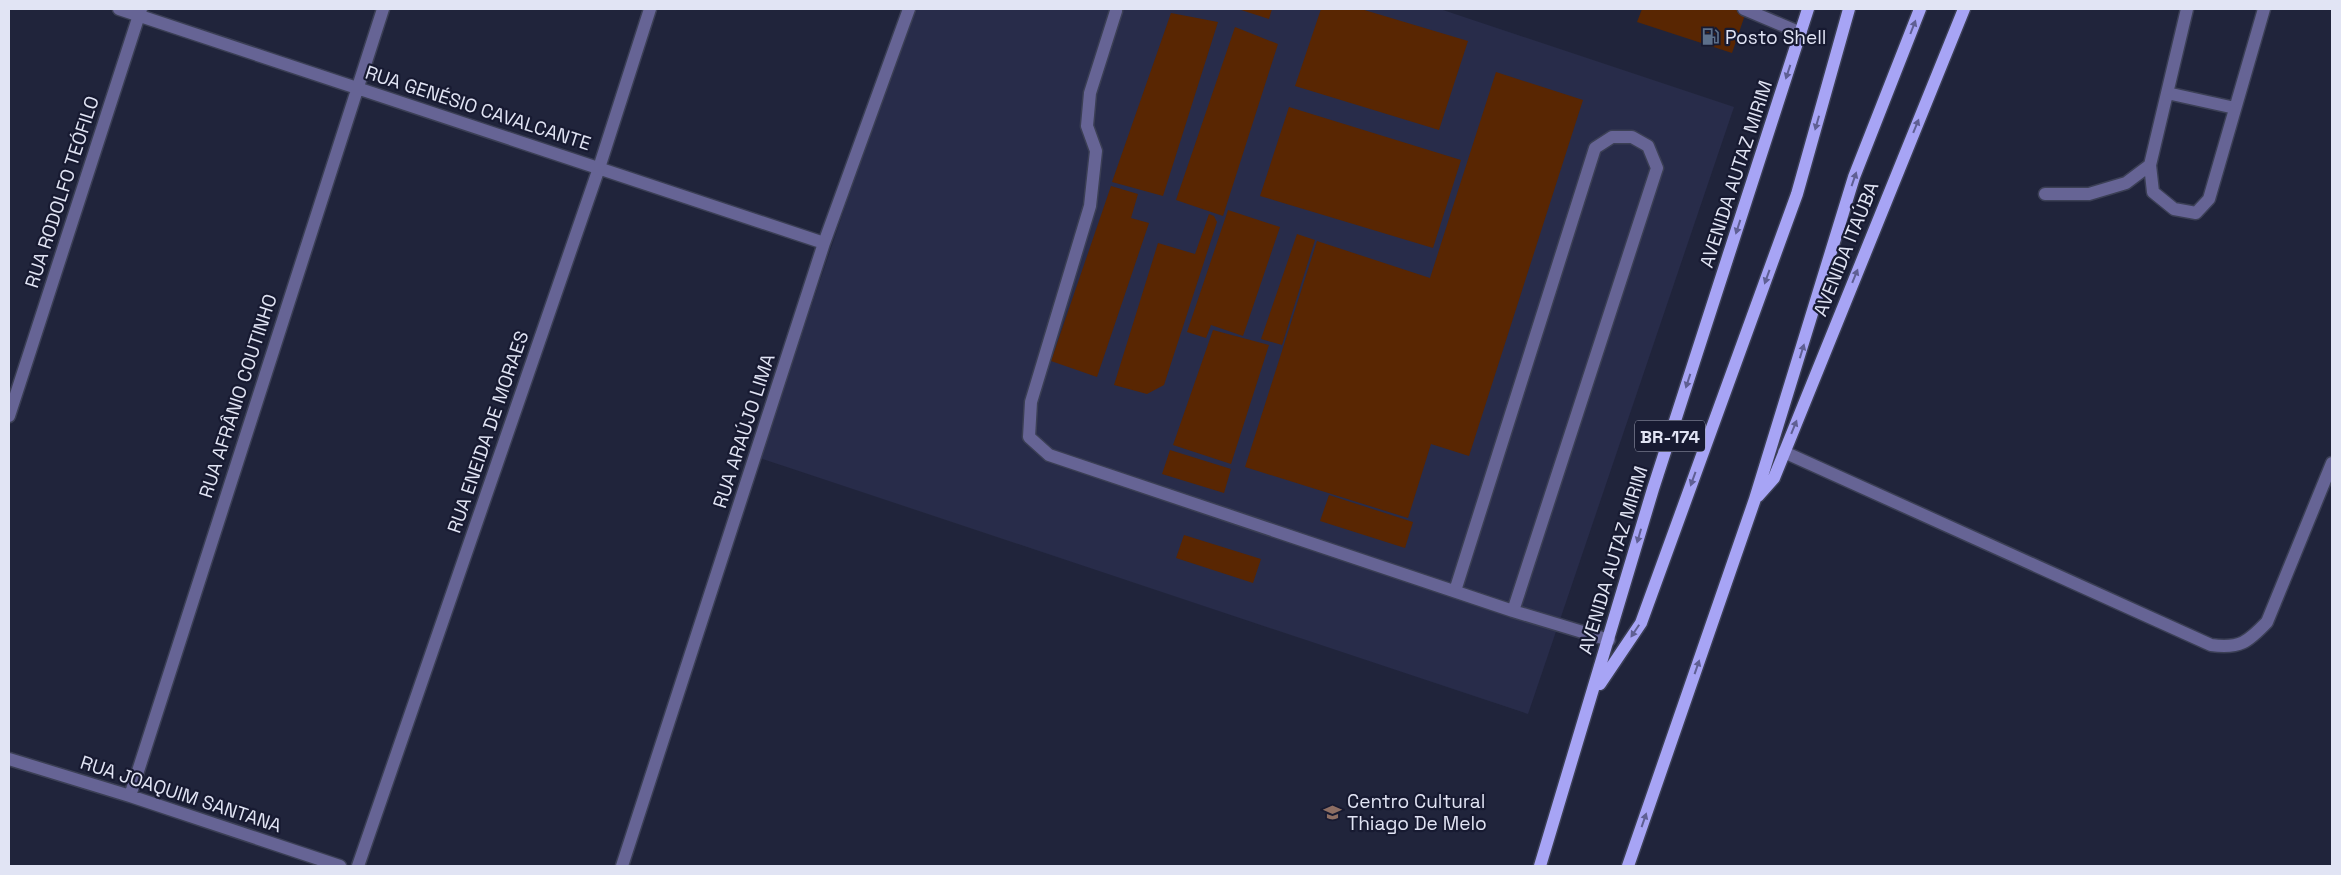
<svg xmlns="http://www.w3.org/2000/svg" width="2341" height="875" font-family="'Space Grotesk',sans-serif">
	<style>
		.built { fill: #282c4a }
		.building { fill: #592602 }
		.lines { fill: none; stroke-linecap: round; stroke-linejoin: round }
		.minor-casing { stroke: #3b3f55; stroke-width: 15 }
		.major-casing { stroke: #3b3f55; stroke-width: 15 }
		.minor { stroke: #666495; stroke-width: 12 }
		.major { stroke: #a7a4f5; stroke-width: 12 }
		.oneway { fill: #5f5f93 }
		.labels { text-anchor: middle; dominant-baseline: central; stroke-width: 4.5; stroke-linejoin: round; paint-order: stroke }
		.shield { fill: #171a31; stroke: #a4a7ba; stroke-width: 1 }
		.shield-label { font-size: 18px; font-weight: bold; fill: #e1e4f4 }
		.poi-label { font-size: 19px; fill: #e1e4f4; stroke: #171a31; text-anchor: start }
		.street-label { font-size: 19px; fill: #e1e4f4; stroke: #171a31 }
	</style>
	<rect width="100%" height="100%" fill="#20243b"/>
	<!-- built -->
	<path class="built" d="M912 9H1440L1734 107 1528 714 760 458Z"/>
	<!-- building -->
	<path class="building" d="M1238 9H1272L1269 19Z
		M1321 9H1361L1468 41 1439 130 1295 86Z
		M1642 9H1747L1732 53 1637 22Z
		M1171 13 1218 22 1163 196 1112 182Z
		M1235 27 1278 44 1223 216 1176 200Z
		M1496 72 1583 100 1469 456 1431 444 1408 518 1245 467 1317 241 1430 278Z
		M1289 107 1461 160 1433 248 1260 196Z
		M1111 186 1138 194 1131 218 1149 223 1097 377 1051 361Z
		M1228 210 1280 227 1243 336 1211 325 1206 338 1187 332Z
		M1209 214 1214 216 1217 222 1164 385 1147 394 1114 385 1158 243 1195 254Z
		M1297 234 1315 240 1282 345 1261 339Z
		M1213 330 1269 345 1231 464 1173 445Z
		M1170 450 1231 469 1224 493 1162 474Z
		M1329 495 1413 522 1405 548 1320 521Z
		M1184 535 1261 559 1253 583 1176 558Z"/>
	<g class="lines">
		<defs>
			<path id="minor" d="M119 9 824 243
				M1744 9 1801 33
				M1116 11 1090 93 1087 126 1096 151 1090 206 1031 402 1029 437 1049 455 1513 611 1609 640
				M2167 93 2235 108
				M2150 165 2153 192 2174 209 2196 213 2209 199 2264 9
				M2045 194H2089L2126 183 2150 165 2187 9
				M9 416 141 9
				M1784 452 2211 645C2240 649 2248 642 2267 622L2332 463
				M1455 591 1595 148 1612 137H1632L1648 146 1657 168 1513 611
				M9 759 130 796 340 866
				M130 796 383 9
				M358 866 599 168 650 9
				M622 866 824 243 909 9"/>
			<path id="major" d="M1758 496 1774 478 1964 9
				M1600 684 1641 623 1797 194 1849 9
				M1540 866 1653 489 1808 9
				M1628 866 1755 499 1854 177 1920 9"/>
		</defs>
		<!-- minor casing -->
		<use href="#minor" class="minor-casing"/>
		<!-- major casing -->
		<use href="#major" class="major-casing"/>
		<!-- minor -->
		<use href="#minor" class="minor"/>
		<!-- major -->
		<use href="#major" class="major"/>
	</g>
	<!-- one-way arrows -->
	<defs><path id="oneway-solid" d="M-6-.8H1V-3.2L6.5 0L1 3.2V.8H-6Z" transform="scale(1.25)"/></defs>
	<g class="oneway">
		<use href="#oneway-solid" transform="translate(1913 27) rotate(-69)"/>
		<use href="#oneway-solid" transform="translate(1788 72) rotate(108)"/>
		<use href="#oneway-solid" transform="translate(1817 123) rotate(106)"/>
		<use href="#oneway-solid" transform="translate(1916 126) rotate(-68)"/>
		<use href="#oneway-solid" transform="translate(1854 179) rotate(-71)"/>
		<use href="#oneway-solid" transform="translate(1738 227) rotate(108)"/>
		<use href="#oneway-solid" transform="translate(1855 276) rotate(-68)"/>
		<use href="#oneway-solid" transform="translate(1767 277) rotate(110)"/>
		<use href="#oneway-solid" transform="translate(1802 351) rotate(-73)"/>
		<use href="#oneway-solid" transform="translate(1688 381) rotate(108)"/>
		<use href="#oneway-solid" transform="translate(1794 427) rotate(-68)"/>
		<use href="#oneway-solid" transform="translate(1693 479) rotate(110)"/>
		<use href="#oneway-solid" transform="translate(1639 536) rotate(106)"/>
		<use href="#oneway-solid" transform="translate(1635 631) rotate(124)"/>
		<use href="#oneway-solid" transform="translate(1697 667) rotate(-71)"/>
		<use href="#oneway-solid" transform="translate(1644 820) rotate(-71)"/>
	</g>
	<!-- icons -->
	<defs>
		<symbol id="fuel-bare" viewBox="-9 -9 18 18"><path d="M-5.5-6h7V0h2V4h1.3V-2.5L3-4.5l.8-.8L6-3V5H2.5V1h-1V6h-7ZM-4.2-4.7v3.2H.2V-4.7Z" fill="#5c6f8a" stroke="#171a31" stroke-width="2.5" paint-order="stroke"/></symbol>
		<symbol id="school-bare" viewBox="-9 -9 18 18"><path d="M0-5L7-2L0 1L-7-2ZM-4 1L0 2.5L4 1V4Q0 6-4 4Z" fill="#8d6e63" stroke="#171a31" stroke-width="2.5" paint-order="stroke"/></symbol>
	</defs>
	<g fill-rule="evenodd">
		<use href="#fuel-bare" x="1698" y="24" width="25" height="25"/>
		<use href="#school-bare" x="1320" y="800" width="25" height="25"/>
	</g>
	<g class="labels">
		<!-- shield labels -->
		<rect class="shield" x="1635" y="420.5" width="70" height="31" rx="4"/>
		<g class="shield-label">
			<text x="1670" y="436">BR-174</text>
		</g>
		<!-- poi labels -->
		<g class="poi-label">
			<text x="1725" y="37">Posto Shell</text>
			<text x="1347" y="801">Centro Cultural<tspan x="1347" dy="22">Thiago De Melo</tspan></text>
		</g>
		<!-- street labels -->
		<g class="street-label">
			<text transform="translate(478 108) rotate(18)">RUA GENÉSIO CAVALCANTE</text>
			<text transform="translate(1736 174) rotate(-72)">AVENIDA AUTAZ MIRIM</text>
			<text transform="translate(62 192) rotate(-72)">RUA RODOLFO TEÓFILO</text>
			<text transform="translate(1846 249) rotate(-68)">AVENIDA ITAÚBA</text>
			<text transform="translate(238 396) rotate(-72)">RUA AFRÂNIO COUTINHO</text>
			<text transform="translate(744 431) rotate(-72)">RUA ARAÚJO LIMA</text>
			<text transform="translate(488 432) rotate(-71)">RUA ENEIDA DE MORAES</text>
			<text transform="translate(1613 560) rotate(-73)">AVENIDA AUTAZ MIRIM</text>
			<text transform="translate(181 794) rotate(18)">RUA JOAQUIM SANTANA</text>
		</g>
	</g>
	<!-- border -->
	<rect width="2341" height="875" fill="none" stroke="#e1e4f4" stroke-width="20"/>
</svg>
